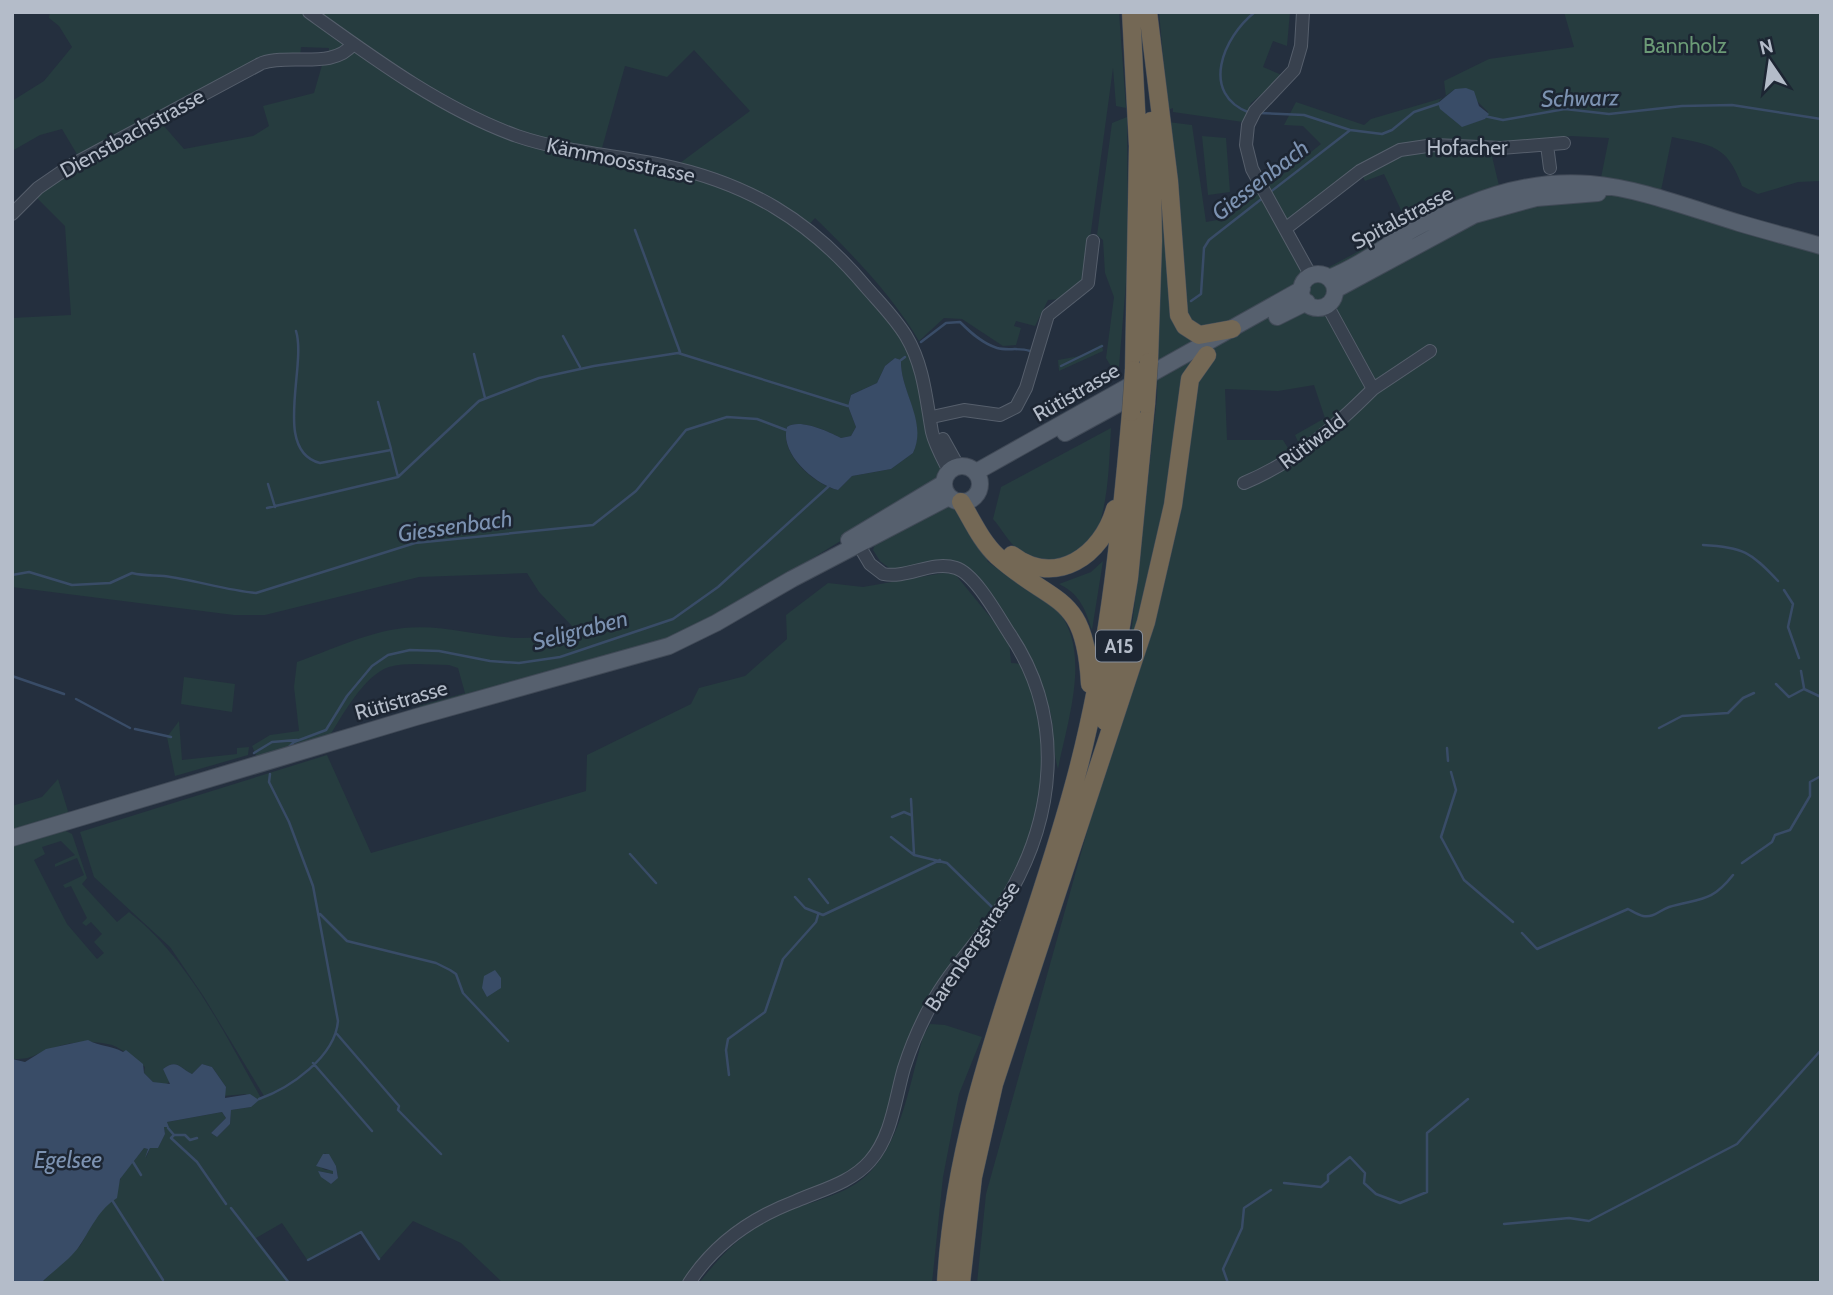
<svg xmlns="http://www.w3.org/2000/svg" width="1833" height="1295" font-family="Cabin,sans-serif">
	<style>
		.green { fill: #263c3f; fill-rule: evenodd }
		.water { fill: #394c67 }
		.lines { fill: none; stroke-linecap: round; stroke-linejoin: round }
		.stream { stroke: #394c67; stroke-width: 2.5 }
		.minor-casing { stroke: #565f6c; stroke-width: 14 }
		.major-casing { stroke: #414a57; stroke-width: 18 }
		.highway-casing { stroke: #434c59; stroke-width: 19 }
		.minor { stroke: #38414e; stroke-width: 12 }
		.major { stroke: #56606e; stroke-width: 16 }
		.highway { stroke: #746855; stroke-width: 18 }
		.highway-bridge-casing { stroke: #434c59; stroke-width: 19; stroke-linecap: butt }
		.highway-bridge { stroke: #746855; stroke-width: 18 }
		.labels { text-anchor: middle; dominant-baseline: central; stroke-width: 5; stroke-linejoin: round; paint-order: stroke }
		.shield { fill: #1d2633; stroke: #878f9c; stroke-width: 2 }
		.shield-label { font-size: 19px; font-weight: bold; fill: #b4bcc9 }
		.park-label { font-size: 21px; fill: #6b9a76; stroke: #1d2633 }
		.street-label { font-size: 21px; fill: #b4bcc9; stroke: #1d2633 }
		.water-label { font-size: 23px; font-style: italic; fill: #7c92b1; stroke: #1d2633 }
	</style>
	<rect width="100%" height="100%" fill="#242f3e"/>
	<!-- green -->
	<path class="green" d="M50 12H1119L1126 108 1116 106 1113 68 1084 283 1061 299 1048 300 1035 326 1016 321 1014 326 1021 328 1016 345 1003 346 962 319 944 318 919 341C892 295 853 255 815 218L807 227C763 197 713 176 661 165 619 156 576 153 535 142 479 126 428 91 379 62L377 66 392 76C439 95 478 128 527 144 610 169 697 167 774 210 828 240 906 321 917 383 921 402 923 423 931 441 935 452 947 465 942 478 935 494 877 520 859 530 796 566 739 611 672 639 644 651 613 658 583 666 531 680 478 695 425 710L419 706 465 693 458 668 449 665C430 665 407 662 389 667 364 675 342 716 329 737L257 757 252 746 270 735 299 731 294 687 297 662C331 650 368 632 404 628 461 622 519 654 573 627L539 592 527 573 419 577 265 615H234L12 587V318L71 315 65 226 32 193 12 214V208L42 179 78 156 62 129 40 135 12 151V101L44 81 72 47 59 26 49 18ZM301 47 329 48V58H324L314 93 263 106 269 126 253 136 184 149 157 118 266 62 300 58ZM694 50 750 111 680 163 602 148 625 66 667 77ZM895 358 901 360C900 392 927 421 913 453L891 469 852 476 838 490C815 485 779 454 787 427 800 418 829 432 841 438L851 436 856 427 848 406 851 395 877 383 885 366Z
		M1159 12H1290L1287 46 1273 41 1263 67 1284 76 1251 103 1243 122 1173 112V108L1168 110Z
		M1564 12H1821V181L1798 182 1758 194 1742 186C1727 145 1712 145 1672 137L1658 205 1821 254V1283H977L986 1194 1095 803 1139 670 1130 645 1157 397 1162 194 1168 122 1192 125 1206 222 1228 218 1321 144 1303 126 1284 125 1296 102 1364 125 1371 119 1446 97 1444 81 1489 59 1574 47ZM1455 89 1476 100 1488 112 1485 119 1461 126 1442 110 1439 101ZM1571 136 1609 138 1600 183 1501 194 1490 148ZM1360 171 1365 181 1384 174 1408 225 1316 274 1285 229ZM1314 385 1325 418 1295 435 1302 451 1294 458 1283 440H1227L1225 389 1278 391Z
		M1127 117 1128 259 1118 378 1106 358 1114 297 1105 273 1103 240 1097 235 1112 123Z
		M1202 136 1226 138 1230 192 1208 195Z
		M1102 344 1103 351 1059 371 1058 360 1080 356Z
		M1111 428C1109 462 1109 496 1098 529 1086 560 1041 570 1016 548 1008 541 1001 528 993 519L1001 487Z
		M950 503 960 507 991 556 987 561C1008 578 1040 591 1058 611 1092 652 1067 722 1058 769 1052 749 1055 730 1050 711 1042 678 991 573 959 563 938 556 911 571 889 568L880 561 873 550 875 544Z
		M1103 561 1092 630C1085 609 1080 594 1059 584L1091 572Z
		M943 573 955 574 1009 640 1011 663 1023 664 1036 696 1046 778 1022 869 950 974 868 1163 753 1220 689 1283H503L461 1243 413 1221 379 1260 361 1233 308 1261 282 1223 256 1238 291 1283H41L80 1246 101 1208 114 1199 121 1177 144 1148 148 1149 146 1158 150 1148H158L165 1134 164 1127H169L167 1122 222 1112 226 1118 211 1133 217 1137 230 1124 231 1110 251 1107 246 1094 223 1096 226 1087 212 1067 202 1064 192 1074C178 1067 177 1059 163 1069L170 1081 165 1086 153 1082 144 1073 145 1067C135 1060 123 1049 112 1045 94 1040 71 1041 53 1048 34 1054 32 1060 12 1059V843L64 830 72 834 87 878 82 884 117 922 129 912C189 959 224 1033 261 1098L264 1096 204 997 170 947 94 877 80 832 327 755 371 853 586 791 587 755 691 704 699 688 745 676 787 639 786 615 828 583 863 587ZM61 841 75 855 55 864V867L77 858 84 875 63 885 65 888 71 886 87 918 82 923 86 926 91 922 102 934 94 942 104 953 97 959 67 924 34 860 45 854 42 847ZM325 1153 336 1166 338 1177 331 1184 318 1171 333 1174V1170H325L317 1164Z
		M184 677 235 684 232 712 181 704Z
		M179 721 182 760 237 754V748L249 747 248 755 175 776 167 737Z
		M58 779 71 821 12 838V806L42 797Z
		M930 1024 945 1025 982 1037 959 1094 943 1177 932 1283H699C722 1254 738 1237 770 1219 801 1202 847 1198 871 1171 903 1136 910 1081 923 1037Z"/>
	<!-- water -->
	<path class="water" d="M1466 88 1474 91 1479 106 1489 114 1485 119 1462 127 1440 109 1438 103 1455 89Z
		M895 358 901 360C900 392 928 421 913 453L891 469 852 476 838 490C816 485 779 454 787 427 800 418 829 432 841 438L851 436 856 427 848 406 851 395 877 383 885 366Z
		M495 970 501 978V988L487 997 482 988 484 976Z
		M88 1040C100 1047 111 1045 123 1052L126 1050 143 1064 144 1073 153 1082 170 1084 163 1069C177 1059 178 1067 192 1074L202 1064 212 1067 226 1087 225 1098 250 1094 259 1100 251 1107 231 1110 230 1124 217 1137 211 1133 226 1118 222 1112 167 1122 169 1127H164L165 1134 158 1148H150L145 1158 148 1149 144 1148 120 1179 117 1198C99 1209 92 1227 80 1245 72 1258 53 1271 41 1283H12V1059L25 1062 46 1049Z
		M323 1154H329L336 1166 338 1178 331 1184 321 1177 318 1171 333 1174V1171L316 1166Z"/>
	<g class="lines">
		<!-- stream -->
		<path class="stream" d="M1250 113C1199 94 1223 37 1255 12
			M1260 113 1304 115 1350 130 1382 134 1392 130 1414 112 1441 103
			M1484 116 1503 120 1565 109 1609 114 1682 106 1732 105 1821 119
			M1269 193 1349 131
			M635 230 680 352
			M1191 301 1201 294 1204 248 1209 240 1264 197
			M296 331C307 366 272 451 320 463L391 450 398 477
			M563 336 580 367
			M921 342 946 323 960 322C971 333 983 344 997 348 1007 351 1019 347 1030 351
			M474 354 485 398
			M901 360 905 357
			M1061 366 1102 346
			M378 402 391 449
			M268 484 275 507
			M267 508 398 477 479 401 539 378 594 366 678 353 848 406
			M1703 545C1743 547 1751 552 1778 581
			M12 575 29 572 72 585 110 583 132 573C144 576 152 575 164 576 195 580 225 590 256 593L415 543 593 525 636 491 686 430 727 417 757 419 786 430
			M1784 590 1793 604 1788 627 1799 658
			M1801 671 1804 688
			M12 676 64 694
			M1776 684 1789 697 1804 689 1821 697
			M76 699 130 728
			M1659 728 1682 716 1728 713 1743 698 1754 693
			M135 729 171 737
			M288 748 294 742 326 730 347 696 372 666 388 655 410 650 439 651 490 661 519 663 560 657 673 619 718 587 829 486
			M1447 748 1448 761
			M254 753 272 742 297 740
			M1451 772 1456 790 1441 837 1464 880 1513 922
			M911 799 914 854
			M892 817 904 812 911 815
			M891 837 914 855 947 863 993 908
			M630 854 656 883
			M1742 863 1772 842 1775 835 1790 830 1810 796V782L1821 776
			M809 879 828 903
			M795 897 805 908 823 915 940 860
			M320 914 347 941 436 963 450 970 456 974 463 993 508 1041
			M1522 933 1537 949 1628 909C1632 911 1638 915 1643 916 1654 918 1660 910 1669 907 1700 898 1711 903 1733 875
			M337 1034 399 1106 398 1110 441 1154
			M313 1063 372 1131
			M729 1075 726 1050 728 1039 765 1012 783 959 816 922 818 915
			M259 1099C290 1088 335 1057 338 1021L313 886 289 822 269 782 270 774
			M168 1128 174 1135 171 1138 197 1162 226 1204
			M175 1135H185L190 1140 197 1138
			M133 1162 141 1175
			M1284 1183 1321 1187 1328 1181V1175L1350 1157 1365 1173 1364 1183 1376 1194 1400 1203 1427 1192V1133L1468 1099
			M112 1200 163 1280
			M231 1208 289 1283
			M1504 1224 1569 1218 1589 1221 1737 1144 1821 1050
			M308 1260 361 1232 379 1259
			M1228 1283 1223 1269 1242 1228 1244 1208 1271 1190"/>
		<defs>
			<path id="minor" d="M309 12C373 58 442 109 517 136 564 152 614 155 662 165 748 183 810 220 866 287 880 303 895 318 906 336 924 366 926 399 932 432 935 445 943 459 949 471
				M1303 12 1301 46 1294 70 1255 111 1248 125 1246 145 1252 169 1311 276
				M262 63C291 53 333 70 353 44
				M1547 145 1550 168
				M12 214 38 188 70 166 260 64
				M1285 229 1360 171 1400 150 1434 145 1501 148 1564 143
				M1373 389 1430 351
				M932 417 964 410 1000 415 1016 407 1026 388 1048 315 1088 283 1093 241
				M943 439 958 466
				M1244 483C1296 461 1333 429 1373 389L1327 305
				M689 1283C715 1243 751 1218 796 1201 821 1190 851 1183 870 1161 892 1136 895 1099 904 1068 911 1046 920 1025 931 1005 950 969 980 941 1002 906 1056 821 1067 718 1009 633 998 616 975 574 956 568 932 560 907 579 883 574L870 564 854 537"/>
			<path id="major" d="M1301 291a17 17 0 1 1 34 0a17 17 0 1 1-34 0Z
				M1329 278C1359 266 1384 247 1412 230 1429 220 1447 213 1465 206 1573 161 1636 191 1739 223 1766 231 1793 238 1821 246
				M1335 290 1474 215 1536 198 1598 193
				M1277 317 1307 302
				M1065 433 1140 392
				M944 484a18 18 0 1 1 36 0a18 18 0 1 1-36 0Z
				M976 472 1302 289
				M849 540 944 483
				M12 838 416 717 669 646 716 623 792 579 949 497"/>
			<path id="highway" d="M1131 12 1138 146 1134 370
				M1148 12 1169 181 1179 315 1185 326 1199 335 1232 329
				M1149 362 1153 241 1151 121
				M961 502C972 520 981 541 997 556 1054 607 1085 591 1090 684
				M1012 555C1056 588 1102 555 1115 509
				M1105 721 1129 578 1146 404
				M946 1283C956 1104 1027 957 1073 788 1107 666 1120 539 1131 412
				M961 1283 973 1177 994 1084 1146 622 1173 505 1190 379 1207 355"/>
		</defs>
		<!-- minor casing -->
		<use href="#minor" class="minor-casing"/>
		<!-- major casing -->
		<use href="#major" class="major-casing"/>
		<!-- highway casing -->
		<use href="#highway" class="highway-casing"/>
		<!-- minor -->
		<use href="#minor" class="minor"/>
		<!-- major -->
		<use href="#major" class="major"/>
		<!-- highway -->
		<use href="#highway" class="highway"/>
		<defs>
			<path id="highway-bridge" d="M1146 404 1149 362
				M1131 412 1134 370"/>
		</defs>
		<!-- highway-bridge casing -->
		<use href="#highway-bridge" class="highway-bridge-casing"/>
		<!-- highway-bridge -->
		<use href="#highway-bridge" class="highway-bridge"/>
	</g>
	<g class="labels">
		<!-- shield labels -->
		<rect class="shield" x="1096" y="630.5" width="46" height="31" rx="5"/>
		<g class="shield-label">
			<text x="1119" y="646">A15</text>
		</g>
		<!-- park labels -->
		<g class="park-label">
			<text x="1685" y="45">Bannholz</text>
		</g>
		<!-- street labels -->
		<g class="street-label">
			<text transform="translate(132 133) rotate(-29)">Dienstbachstrasse</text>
			<text x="1467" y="147">Hofacher</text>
			<text transform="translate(621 160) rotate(12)">Kämmoosstrasse</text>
			<text transform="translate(1402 217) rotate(-28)">Spitalstrasse</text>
			<text transform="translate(1076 392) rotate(-30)">Rütistrasse</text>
			<text transform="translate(1312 441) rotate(-37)">Rütiwald</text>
			<text transform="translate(401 700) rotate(-16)">Rütistrasse</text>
			<text transform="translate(972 946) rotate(-56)">Barenbergstrasse</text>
		</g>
		<!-- water labels -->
		<g class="water-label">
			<text transform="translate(1580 98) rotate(-1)">Schwarz</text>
			<text transform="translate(1260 180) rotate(-38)">Giessenbach</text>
			<text transform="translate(455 526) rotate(-8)">Giessenbach</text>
			<text transform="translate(580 630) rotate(-15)">Seligraben</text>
			<text x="68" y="1160">Egelsee</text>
		</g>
	</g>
	<!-- border -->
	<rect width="1833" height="1295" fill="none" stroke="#b4bcc9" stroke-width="28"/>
	<!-- north arrow -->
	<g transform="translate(1770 63) rotate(347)" stroke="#1d2633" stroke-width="5" paint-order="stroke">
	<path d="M0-5L12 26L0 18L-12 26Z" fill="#b4bcc9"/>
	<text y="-10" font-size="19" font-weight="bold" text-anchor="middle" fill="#b4bcc9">N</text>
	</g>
</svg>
